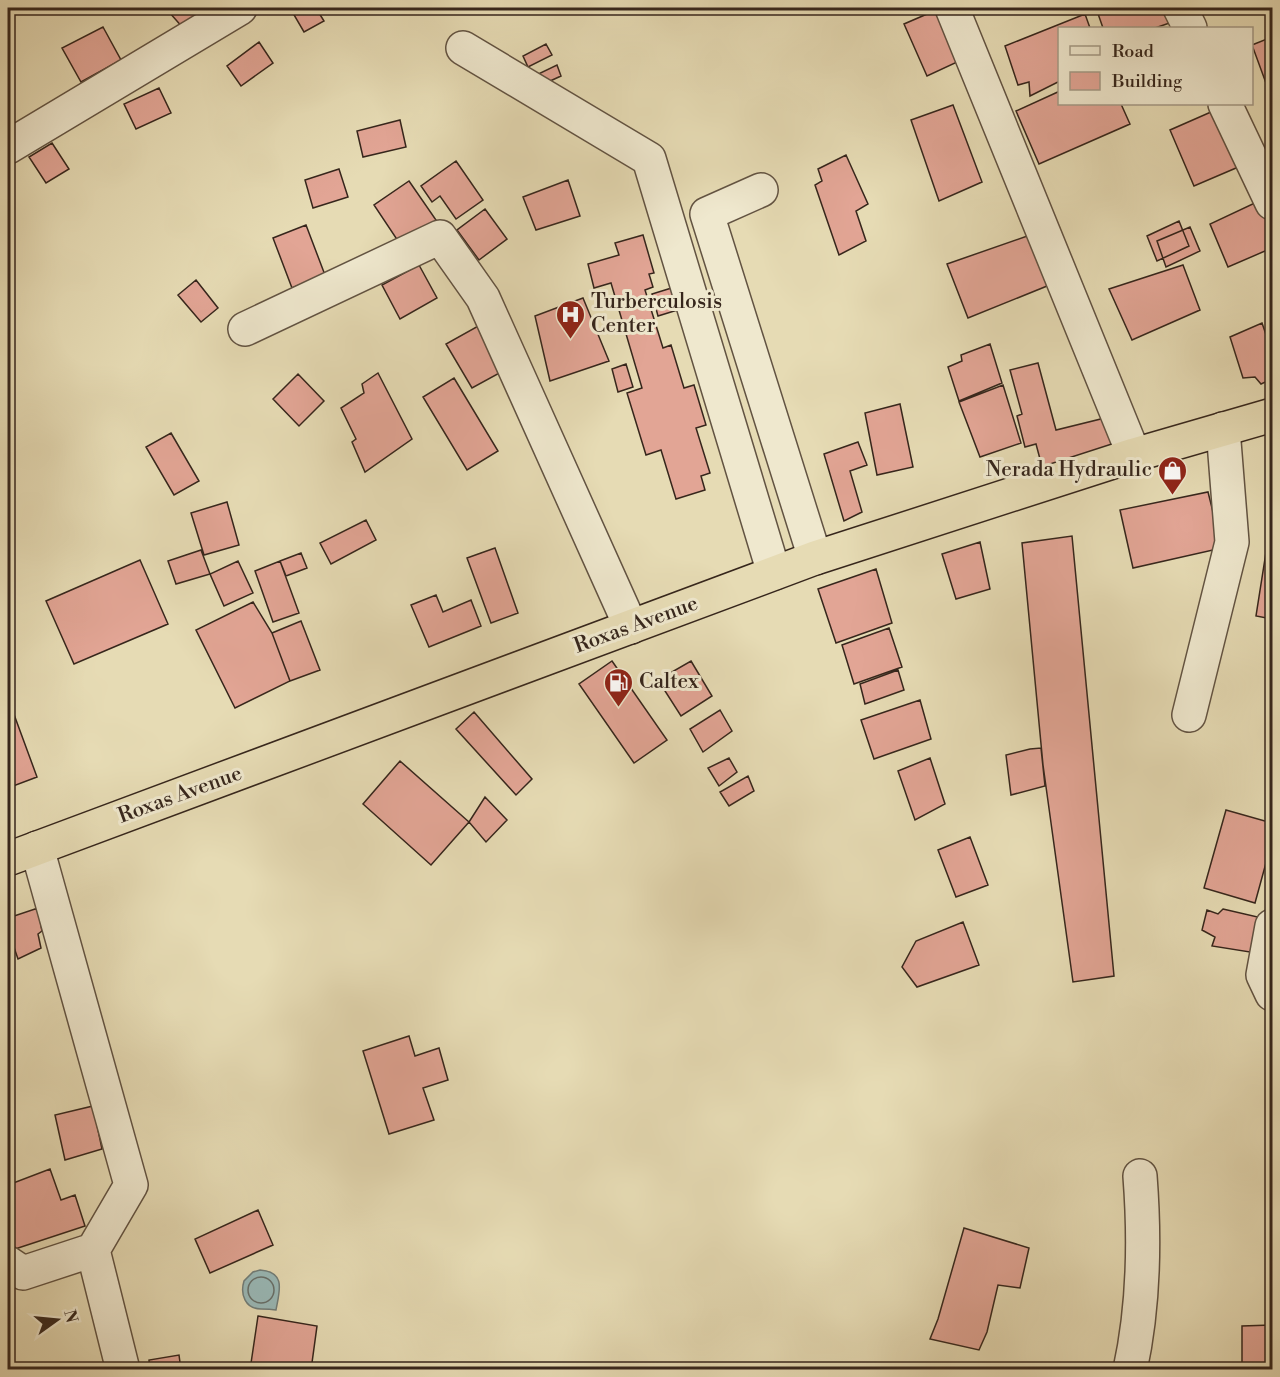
<svg xmlns="http://www.w3.org/2000/svg" width="1280" height="1377" font-family="'Libre Bodoni',serif">
	<style>
		.water { fill: #9ab9b7; stroke: #727e79; stroke-width: 1.5 }
		.lines { fill: none; stroke-linecap: round; stroke-linejoin: round }
		.shore { stroke: #68706a; stroke-width: 1.5 }
		.building { fill: #e2a595; stroke: #36261c; stroke-width: 1.5 }
		.minor-casing { stroke: #625342; stroke-width: 36 }
		.highway-casing { stroke: #36261c; stroke-width: 36 }
		.minor { stroke: #efe8ce; stroke-width: 33 }
		.highway { stroke: #e6dbb4; stroke-width: 33 }
		.labels { text-anchor: middle; dominant-baseline: central; stroke-width: 6; stroke-linejoin: round; paint-order: stroke }
		.poi-label { font-size: 21px; fill: #36261c; stroke: #efe8ce; text-anchor: start }
		.street-label { font-size: 21px; fill: #36261c; stroke: #efe8ce }
	</style>
	<rect width="100%" height="100%" fill="#e6dbb4"/>
	<filter id="stains"><feTurbulence type="fractalNoise" baseFrequency=".00333" numOctaves="4"/><feColorMatrix values="0 0 0 0 .2 0 0 0 0 .09 0 0 0 0 .02 0 0 0 .5 -.17"/></filter>
	<radialGradient id="worn" r=".72"><stop offset=".6" stop-color="#630" stop-opacity="0"/><stop offset="1" stop-color="#630" stop-opacity=".3"/></radialGradient>
	<!-- water -->
	<path class="water" d="M260 1270C287 1272 279 1292 276 1310 270 1309 267 1309 261 1309 245 1309 240 1294 244 1281L253 1272Z"/>
	<g class="lines">
		<!-- shore -->
		<path class="shore" d="M248 1290a13 13 0 1 1 26 0a13 13 0 1 1-26 0Z"/>
	</g>
	<!-- building -->
	<path class="building" d="M173 8H208L184 29 169 12Z
		M290 8H316L324 21 304 32Z
		M941 8 968 57 927 76 904 24Z
		M1096 8H1179L1184 18 1155 28H1103Z
		M1085 14 1090 28H1060V81L1030 96 1029 82 1018 85 1005 46Z
		M103 27 121 60 81 82 62 48Z
		M1272 37V93L1270 94 1252 45Z
		M259 42 273 63 241 86 227 66Z
		M546 44 552 55 528 67 523 56Z
		M557 65 561 76 537 87 532 77Z
		M159 88 171 113 136 129 124 104Z
		M1060 91V104H1121L1130 124 1039 164 1016 111Z
		M953 105 982 182 939 201 911 120Z
		M1220 108 1243 165 1194 186 1170 130Z
		M400 120 406 147 363 157 357 131Z
		M52 143 69 169 46 183 29 157Z
		M846 155 868 204 856 211 866 241 839 255 815 185 822 181 818 169Z
		M456 161 483 200 456 219 440 196 432 202 421 186Z
		M339 169 348 197 313 208 305 180Z
		M568 180 580 216 536 230 523 197Z
		M409 181 436 220 400 244 374 205Z
		M1259 201 1272 231V248L1228 267 1210 224Z
		M485 209 507 239 479 260 457 230Z
		M1179 221 1189 246 1157 261 1147 236Z
		M306 225 325 275 292 288 273 238Z
		M1190 227 1200 251 1166 267 1157 241Z
		M1033 234 1052 284 968 318 947 264Z
		M643 235 654 273 649 274 653 287 645 290 663 348 671 345 684 388 694 385 706 425 696 428 710 473 701 476 705 490 676 499 661 450 646 455 627 393 642 388 611 283 594 288 588 264 619 255 615 243Z
		M419 265 437 298 400 319 382 285Z
		M1183 265 1200 310 1132 340 1109 289Z
		M196 280 218 308 201 322 178 295Z
		M678 286 684 308 658 316 652 294Z
		M583 298 609 361 550 381 535 316Z
		M1262 323 1272 352V379L1261 384 1255 377 1243 378 1230 337Z
		M480 325 505 370 472 388 446 344Z
		M990 344 1002 383 959 401 948 367 962 361 961 355Z
		M1038 363 1056 430 1113 416 1123 454 1044 474 1036 444 1025 447 1017 416 1022 414 1010 370Z
		M626 364 633 387 618 392 612 369Z
		M378 373 412 439 365 472 352 442 356 439 341 408 364 393 362 384Z
		M298 374 324 401 299 426 273 399Z
		M454 378 498 451 467 470 423 397Z
		M1003 385 1021 443 980 457 959 402Z
		M900 404 913 467 877 475 865 413Z
		M171 433 199 481 174 495 146 447Z
		M858 442 867 465 850 471 862 512 844 521 824 454Z
		M1208 492 1222 548 1133 568 1120 510Z
		M227 502 239 545 204 555 191 513Z
		M1272 514V619L1256 616Z
		M366 520 376 540 331 564 320 543Z
		M1072 536 1114 976 1073 982 1043 765 1022 543Z
		M980 542 990 589 956 599 942 554Z
		M495 548 518 613 491 623 467 558Z
		M201 550 210 574 176 584 168 561Z
		M301 553 307 568 286 576 280 561Z
		M140 560 168 624 74 664 46 601Z
		M238 561 253 593 224 606 210 574Z
		M280 561 299 613 273 622 255 571Z
		M876 569 892 623 836 643 818 589Z
		M436 595 443 612 471 600 481 626 429 647 411 605Z
		M253 602 272 633 290 681 235 708 196 630Z
		M301 621 320 670 290 681 272 633Z
		M889 628 902 667 854 684 842 645Z
		M612 661 667 740 634 763 579 684Z
		M691 661 712 696 681 716 658 680Z
		M898 670 904 690 865 704 860 684Z
		M920 700 931 739 874 759 861 720Z
		M12 709 37 777 8 788V710Z
		M720 710 732 731 703 752 690 729Z
		M474 712 532 779 516 795 456 729Z
		M1041 748 1045 786 1011 795 1006 755 1030 749Z
		M729 758 737 772 719 786 708 768Z
		M930 758 945 804 915 820 898 771Z
		M400 761 469 822 431 865 363 804Z
		M748 776 754 791 729 806 720 792Z
		M485 797 507 820 486 842 469 822Z
		M1226 810 1272 823V841L1255 903 1204 888Z
		M970 837 988 885 956 897 938 850Z
		M38 908 42 931 38 934 41 948 18 959 8 930V918Z
		M1223 909 1262 918 1256 953 1212 946 1215 937 1202 930 1207 910 1218 914Z
		M963 922 979 965 917 987 902 967 916 941Z
		M409 1036 415 1056 439 1048 448 1080 423 1088 434 1120 389 1134 363 1051Z
		M93 1106 102 1149 65 1160 55 1115Z
		M50 1169 61 1200 75 1195 85 1226 9 1251 8 1246V1185Z
		M258 1210 273 1245 210 1273 195 1239Z
		M964 1228 1029 1248 1020 1288 998 1285 987 1332 979 1350 930 1339 938 1319Z
		M258 1316 317 1326 311 1370H250Z
		M1272 1325V1368H1242V1326Z
		M179 1355 181 1370H150L149 1360Z"/>
	<g class="lines">
		<defs>
			<path id="minor" d="M952 8 1134 455
				M1180 8 1190 28
				M463 48 649 159 774 573
				M1225 104 1272 203
				M8 147 240 8
				M761 190 707 214 815 558
				M245 329 440 237 483 298 631 627
				M1189 715 1232 542 1223 429
				M1272 926 1263 975 1272 994
				M93 1250 123 1370
				M8 1263 23 1273 93 1250 131 1185 37 848
				M1130 1370C1144 1306 1145 1241 1140 1176"/>
			<path id="highway" d="M8 859 815 558 1134 455 1272 415"/>
		</defs>
		<!-- minor casing -->
		<use href="#minor" class="minor-casing"/>
		<!-- highway casing -->
		<use href="#highway" class="highway-casing"/>
		<!-- minor -->
		<use href="#minor" class="minor"/>
		<!-- highway -->
		<use href="#highway" class="highway"/>
	</g>
	<!-- icons -->
	<defs>
		<symbol id="hospital-pin" viewBox="-11 -11 22 30"><path d="M0 17L-7.5 6A9.5 9.5 0 1 1 7.5 6Z" fill="#8f2418" stroke="#efe8ce"/><path d="M-5-5h3v3.5h4V-5h3V5h-3V1.5h-4V5h-3Z" fill="#fff"/></symbol>
		<symbol id="shop-pin" viewBox="-11 -11 22 30"><path d="M0 17L-7.5 6A9.5 9.5 0 1 1 7.5 6Z" fill="#8f2418" stroke="#efe8ce"/><path d="M-5-2.5h2.3a2.7 3.5 0 0 1 5.4 0H5L5.5 6h-11ZM-1.5-2.5h3a1.5 2.3 0 0 0-3 0Z" fill="#fff"/></symbol>
		<symbol id="fuel-pin" viewBox="-11 -11 22 30"><path d="M0 17L-7.5 6A9.5 9.5 0 1 1 7.5 6Z" fill="#8f2418" stroke="#efe8ce"/><path d="M-5.5-6h7V0h2V4h1.3V-2.5L3-4.5l.8-.8L6-3V5H2.5V1h-1V6h-7ZM-4.2-4.7v3.2H.2V-4.7Z" fill="#fff"/></symbol>
	</defs>
	<g fill-rule="evenodd">
		<use href="#hospital-pin" x="554" y="298" width="33" height="45"/>
		<use href="#shop-pin" x="1156" y="454" width="33" height="45"/>
		<use href="#fuel-pin" x="602" y="666" width="33" height="45"/>
	</g>
	<g class="labels">
		<!-- poi labels -->
		<g class="poi-label">
			<text x="591" y="302">Turberculosis<tspan x="591" dy="24">Center</tspan></text>
			<text x="1152" y="470" text-anchor="end">Nerada Hydraulic</text>
			<text x="639" y="682">Caltex</text>
		</g>
		<!-- street labels -->
		<g class="street-label">
			<text transform="translate(636 625) rotate(-20)">Roxas Avenue</text>
			<text transform="translate(180 795) rotate(-20)">Roxas Avenue</text>
		</g>
	</g>
	<!-- margin -->
	<rect width="1280" height="1377" fill="none" stroke="#e6dbb4" stroke-width="30"/>
	<rect x="9" y="9" width="1262" height="1359" fill="none" stroke="#36261c" stroke-width="3"/>
	<rect x="15" y="15" width="1250" height="1347" fill="none" stroke="#36261c" stroke-width="1.5"/>
	<!-- legend -->
	<rect x="1058" y="27" width="195" height="78" fill="#efe8ce" stroke="#a59a87" stroke-width="1.5"/>
	<rect x="1070" y="46" width="30" height="9" fill="#efe8ce" stroke="#a59a87" stroke-width="1.5"/>
	<text x="1112" y="57" font-size="18" fill="#36261c">Road</text>
	<rect x="1070" y="72" width="30" height="18" fill="#e2a595" stroke="#a59a87" stroke-width="1.5"/>
	<text x="1112" y="87" font-size="18" fill="#36261c">Building</text>
	<!-- north arrow -->
	<g transform="translate(57 1320) rotate(75)" stroke="#efe8ce" stroke-width="4.5" paint-order="stroke">
	<path d="M0-4.5L10 22L0 15L-10 22Z" fill="#36261c"/>
	<text y="-9" font-size="16" font-weight="bold" text-anchor="middle" fill="#36261c">N</text>
	</g>
	<rect width="100%" height="100%" filter="url(#stains)"/>
	<rect width="100%" height="100%" fill="url(#worn)"/>
</svg>
